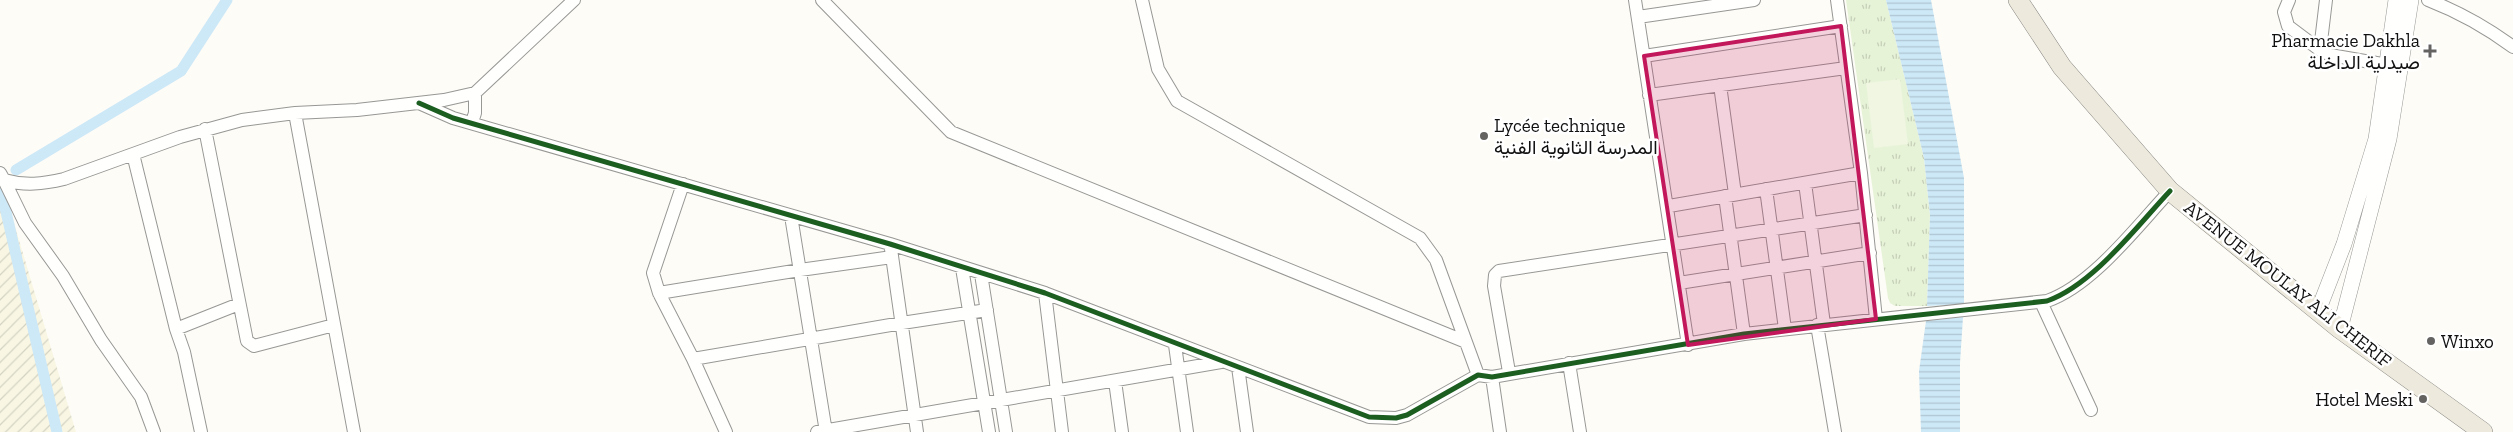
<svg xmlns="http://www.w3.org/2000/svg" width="2513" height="432" font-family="'Zilla Slab',Vazirmatn,serif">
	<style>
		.farmland { fill: url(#farmland-furrows) }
		.park { fill: url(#park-tufts) }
		.pitch { fill: #f0f6e1 }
		.water { fill: url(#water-rules) }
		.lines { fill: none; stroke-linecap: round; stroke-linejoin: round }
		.canal { stroke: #cde8f7; stroke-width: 11 }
		.minor-casing { stroke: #979795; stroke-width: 14 }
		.tertiary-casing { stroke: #979795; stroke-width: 16 }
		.primary-casing { stroke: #858482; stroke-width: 20 }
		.minor { stroke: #fffffe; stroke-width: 12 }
		.tertiary { stroke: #fffffe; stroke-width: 15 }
		.primary { stroke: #ede9dc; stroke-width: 19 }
		.cycleway-casing { stroke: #fff; stroke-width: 8 }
		.cycleway { stroke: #1b5e20; stroke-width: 5 }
		.marked { fill: #c2185b; fill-opacity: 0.2; stroke: #c2185b; stroke-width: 4; stroke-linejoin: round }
		.poi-dot { fill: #646362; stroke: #fff; stroke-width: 2 }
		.labels { text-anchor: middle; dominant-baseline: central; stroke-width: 5; stroke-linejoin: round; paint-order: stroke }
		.poi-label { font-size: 19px; fill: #111; stroke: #fff; text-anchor: end }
		.street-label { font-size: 19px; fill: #111; stroke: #fff }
	</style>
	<defs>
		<pattern id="farmland-furrows" width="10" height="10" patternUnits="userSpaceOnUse" patternTransform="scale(1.25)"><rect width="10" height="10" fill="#f9f7e4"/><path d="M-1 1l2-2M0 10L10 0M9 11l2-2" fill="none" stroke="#d4d3c3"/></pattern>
		<pattern id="park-tufts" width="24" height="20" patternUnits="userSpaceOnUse" patternTransform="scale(1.25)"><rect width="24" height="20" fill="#e7f3d7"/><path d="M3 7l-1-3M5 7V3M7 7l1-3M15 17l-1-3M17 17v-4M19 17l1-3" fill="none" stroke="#c5cfb8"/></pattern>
		<pattern id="water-rules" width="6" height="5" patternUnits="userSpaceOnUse" patternTransform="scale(1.25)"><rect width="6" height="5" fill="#cde8f7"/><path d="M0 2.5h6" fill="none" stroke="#afc6d3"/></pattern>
	</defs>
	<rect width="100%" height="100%" fill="#fdfcf7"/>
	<!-- farmland -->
	<path class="farmland" d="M0 176 76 432H0Z"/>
	<!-- park -->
	<path class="park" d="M1846 0H1886L1924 158 1930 215 1927 306H1895L1890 303 1888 298Z"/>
	<!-- pitch -->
	<path class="pitch" d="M1900 79 1908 144 1874 148 1866 83Z"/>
	<!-- water -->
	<path class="water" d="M1886 0H1931L1964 178V304L1927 306 1930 215 1924 158Z
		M1963 317 1960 363V432H1921L1919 371 1926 321Z"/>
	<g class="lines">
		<!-- canal -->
		<path class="canal" d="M16 170 181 71 227 0
			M0 186 57 432"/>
		<defs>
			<path id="minor" d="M822 0 951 132 1466 342
				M1142 0 1158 69 1177 101 1420 238 1436 260 1478 375
				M1635 0 1688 345
				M1837 0 1861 173 1876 319
				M2289 0 2284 12 2288 26 2320 50
				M2326 0 2320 50 2330 55 2388 65
				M2428 0C2459 12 2486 27 2513 47
				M1638 17 1754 0
				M1644 56 1841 26
				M1720 85 1735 194
				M1649 95 1846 68
				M419 103 453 118 890 244 1045 293 1369 417 1396 418 1407 415 1478 375 1492 377 1744 334 2047 301C2093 285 2137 226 2170 191
				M295 113 354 432
				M472 122 475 113V93
				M205 129 247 341 254 346 334 325
				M133 154 176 329 239 304
				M0 173 4 180C25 186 43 184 64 179L180 137 242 120 295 113 357 110 444 100 475 93 574 0
				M4 180 25 223 63 276 101 340 141 397 154 432
				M1805 183 1824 324
				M683 184 653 273 659 293 693 359 726 432
				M1766 189 1785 329
				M1725 196 1744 334
				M1669 206 1861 173
				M791 216 826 432
				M891 249 917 432
				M962 268 989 432
				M981 274 1006 432
				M1679 283 1870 253
				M659 293 800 270 892 257
				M1045 293 1062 432
				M2041 302 2091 410
				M1817 325 1835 432
				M176 329 184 352 201 432
				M1175 345 1187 432
				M693 359 902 323 987 310
				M1569 363 1580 432
				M1238 367 1247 432
				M1509 372 1494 286 1495 275 1499 271 1866 215
				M1492 377 1500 432
				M1115 381 1122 432
				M817 432 1221 362"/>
			<path id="tertiary" d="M2318 311 2344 244 2376 139 2396 0
				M2340 329 2389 139 2411 0"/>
			<path id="primary" d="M2018 0 2062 67 2170 191 2340 329 2483 432"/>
		</defs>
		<!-- minor casing -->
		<use href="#minor" class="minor-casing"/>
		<!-- tertiary casing -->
		<use href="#tertiary" class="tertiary-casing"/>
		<!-- primary casing -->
		<use href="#primary" class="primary-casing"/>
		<!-- minor -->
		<use href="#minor" class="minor"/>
		<!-- tertiary -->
		<use href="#tertiary" class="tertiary"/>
		<!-- primary -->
		<use href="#primary" class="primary"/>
		<defs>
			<path id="cycleway" d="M419 103 453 118 890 244 1045 293 1369 417 1396 418 1407 415 1478 375 1492 377 1744 334 2047 301C2093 285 2137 226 2170 191"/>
		</defs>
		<!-- cycleway casing -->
		<use href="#cycleway" class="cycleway-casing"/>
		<!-- cycleway -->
		<use href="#cycleway" class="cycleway"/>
	</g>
	<!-- marked area -->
	<path class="marked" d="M1841 26 1876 319 1688 345 1644 56Z"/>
	<!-- markers -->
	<g class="poi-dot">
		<path d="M2427.5 43.5h5v5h5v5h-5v5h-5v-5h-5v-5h5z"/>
		<circle cx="1484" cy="136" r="5"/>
		<circle cx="2431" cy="341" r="5"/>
		<circle cx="2423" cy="399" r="5"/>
	</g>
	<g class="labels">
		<!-- poi labels -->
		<g class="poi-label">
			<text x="2420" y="40">Pharmacie Dakhla<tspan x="2420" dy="22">صيدلية الداخلة</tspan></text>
			<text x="1494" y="125" text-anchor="start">Lycée technique<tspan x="1494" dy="22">المدرسة الثانوية الفنية</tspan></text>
			<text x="2441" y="341" text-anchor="start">Winxo</text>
			<text x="2413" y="399">Hotel Meski</text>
		</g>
		<!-- street labels -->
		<g class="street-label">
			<text transform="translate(2288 284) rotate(38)">AVENUE MOULAY ALI CHERIF</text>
		</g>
	</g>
</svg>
